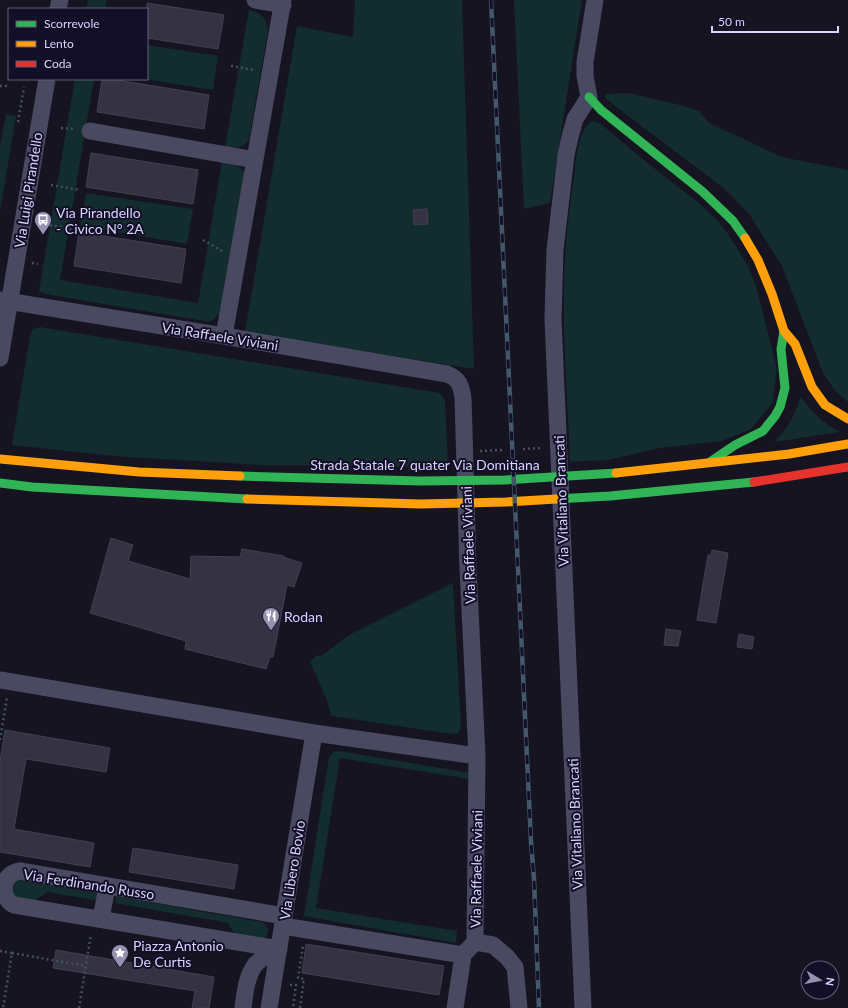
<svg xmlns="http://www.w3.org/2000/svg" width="848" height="1008" font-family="Lato,sans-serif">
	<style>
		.green { fill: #132c2d }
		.building { fill: #343243; stroke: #433f54 }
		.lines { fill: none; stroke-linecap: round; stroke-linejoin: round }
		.path { stroke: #44505f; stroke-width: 2.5; stroke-dasharray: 2 3; stroke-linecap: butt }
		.street { stroke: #4a4962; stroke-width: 17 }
		.fast { stroke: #30b455; stroke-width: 9 }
		.slow { stroke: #ff9f0a; stroke-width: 9 }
		.jam { stroke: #e5322d; stroke-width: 9 }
		.rail-casing { stroke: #43596b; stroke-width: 4.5 }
		.rail { stroke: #130f26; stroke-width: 3; stroke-dasharray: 9; stroke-linecap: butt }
		.labels { text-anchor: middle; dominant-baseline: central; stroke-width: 4; stroke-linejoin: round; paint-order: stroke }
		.street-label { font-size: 14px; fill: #d9d4ff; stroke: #130f26 }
		.poi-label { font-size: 14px; fill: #d9d4ff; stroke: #130f26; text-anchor: start }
	</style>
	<rect width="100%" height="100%" fill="#161421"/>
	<!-- green -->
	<path class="green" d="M88 0H107L105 9H86Z
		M355 0H462L474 369 245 332 297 26 353 37Z
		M514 0H582L550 203 524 209Z
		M249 10C261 13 267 18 268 30L249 140C241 149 236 149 225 147Z
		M147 45 218 56 213 90 144 79H147Z
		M75 79H94L60 280 198 303 222 162C231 163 238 165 245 172L221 309C218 315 216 318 210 322L45 294 39 291Z
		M628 93 680 105 699 111 709 123 782 157 848 170V402L836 392 823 373 782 266 749 214 726 190 606 99 605 94Z
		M6 114 16 116 0 212V147Z
		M592 121 596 122 601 124 645 161 699 203 717 220 728 234 748 266 756 286 777 368 773 402 751 429 722 441 660 448 608 460 570 462C568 406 563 349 564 292 564 254 568 215 574 177 576 161 577 131 592 121Z
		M86 193 193 209 187 244 80 226Z
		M40 327 440 393 444 399 445 402 448 467 259 465 113 456 12 445 30 336 33 329Z
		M801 396C812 413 822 422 840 432L774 442C788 429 795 414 801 396Z
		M453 583 461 728 458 733 452 734 331 716 327 700 310 662 317 655 321 656 349 635Z
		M340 751 470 773 469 779 340 758 316 908 457 931 456 943 304 916 329 757 333 752Z
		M19 879 100 894 99 901 48 892 33 902 15 899 12 893 13 882Z
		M116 896 262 922C270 927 270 934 263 939L236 936 228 923 115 903Z"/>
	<!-- building -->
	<path class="building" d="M147 3 224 15 218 49 147 38Z
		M102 79H111L209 95 204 129 97 112Z
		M91 153 198 170 193 204 86 187Z
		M427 209 428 224 414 225 413 210Z
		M79 232 186 249 181 283 74 266Z
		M111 538 133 545 128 561 190 579 191 556 240 557 242 549 284 556 283 557 302 563 294 587 287 585 273 657H270L266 669 185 649 186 641 90 613Z
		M712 550 728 553 716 623 697 620 708 555H711Z
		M666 629 681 631 678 646 664 645Z
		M739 634 754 637 752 649 737 647Z
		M5 730 110 748 106 772 26 759 14 829 94 843 90 867 0 852V761Z
		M133 848 238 865 234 889 129 872Z
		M306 944 444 966 439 995 302 973Z
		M56 950 214 977 209 1008H192L195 991 53 968Z"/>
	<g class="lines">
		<!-- path -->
		<path class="path" d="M231 66 254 70
			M0 86H10
			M18 122 24 87
			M61 128 75 129
			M51 185 80 190
			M45 224 74 230
			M203 240 222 251
			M32 263 38 264
			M523 449 542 448
			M480 451 503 450
			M0 740 7 697
			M0 951 12 953 3 1008
			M12 953 86 966
			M290 985H296L293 1008
			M79 1008 91 934
			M300 1008 304 979 298 978 303 946"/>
		<!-- street -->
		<path class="street" d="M255 0 283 5
			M58 9 60 0
			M90 131 255 160
			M0 300 224 336 447 374C459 379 461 385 463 398L468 568 477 756 475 942 463 955
			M224 336 283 0
			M0 358 47 79
			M0 680 314 733 477 756
			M101 919 107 887
			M283 926 463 955 455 1008
			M475 942 493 945 507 957 515 967 519 1008
			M279 949 14 905C0 898 0 874 20 871L284 916
			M243 1008C245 994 246 977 255 965 260 958 271 954 279 949
			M269 1008 314 733
			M583 1008 553 319 555 250 566 155 570 137 575 119 589 97 585 76V62L595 0"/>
		<!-- fast -->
		<path class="fast" d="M589 97 601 110 703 192 733 221 745 238
			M710 462 735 445 763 431 775 416 780 407 785 388 781 349 784 331
			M240 476 420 481 505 480 616 473
			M0 483 32 487 247 499
			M556 499 610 496 754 482"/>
		<!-- slow -->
		<path class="slow" d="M745 238 758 260 772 294 784 331 795 344 812 387 825 405 848 419
			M0 459 139 472 240 476
			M616 473 789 454 848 444
			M247 499 421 504 506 502 556 499"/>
		<!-- jam -->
		<path class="jam" d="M754 482 848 467"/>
		<defs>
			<path id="rail" d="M491 0 531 842 534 879 539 1008"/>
		</defs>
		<!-- rail casing -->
		<use href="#rail" class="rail-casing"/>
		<!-- rail -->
		<use href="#rail" class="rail"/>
	</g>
	<!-- icons -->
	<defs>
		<symbol id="bus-pin" viewBox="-11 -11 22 30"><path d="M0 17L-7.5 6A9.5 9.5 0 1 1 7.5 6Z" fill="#9591b1" stroke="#130f26"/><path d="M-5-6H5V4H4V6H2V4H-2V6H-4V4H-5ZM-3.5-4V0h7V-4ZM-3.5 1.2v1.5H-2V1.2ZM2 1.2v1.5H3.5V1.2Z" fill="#fff"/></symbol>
		<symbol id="restaurant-pin" viewBox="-11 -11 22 30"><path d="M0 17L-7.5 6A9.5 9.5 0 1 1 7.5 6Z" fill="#9591b1" stroke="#130f26"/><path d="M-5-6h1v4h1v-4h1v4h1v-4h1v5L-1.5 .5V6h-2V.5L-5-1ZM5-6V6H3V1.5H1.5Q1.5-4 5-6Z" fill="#fff"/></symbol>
		<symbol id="sight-pin" viewBox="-11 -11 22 30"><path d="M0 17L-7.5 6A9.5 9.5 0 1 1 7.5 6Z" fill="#9591b1" stroke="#130f26"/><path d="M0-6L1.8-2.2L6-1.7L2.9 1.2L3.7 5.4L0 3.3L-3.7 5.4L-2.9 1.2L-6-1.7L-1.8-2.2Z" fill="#fff"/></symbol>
	</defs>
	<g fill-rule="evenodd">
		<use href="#bus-pin" x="33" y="210" width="20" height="27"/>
		<use href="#restaurant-pin" x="261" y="606" width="20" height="27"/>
		<use href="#sight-pin" x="110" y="943" width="20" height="27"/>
	</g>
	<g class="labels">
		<!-- street labels -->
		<g class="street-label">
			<text transform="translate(28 190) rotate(-81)">Via Luigi Pirandello</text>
			<text transform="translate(220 336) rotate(9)">Via Raffaele Viviani</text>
			<text x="425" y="464">Strada Statale 7 quater Via Domitiana</text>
			<text transform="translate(561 501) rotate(-92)">Via Vitaliano Brancati</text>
			<text transform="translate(468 545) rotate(-92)">Via Raffaele Viviani</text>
			<text transform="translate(575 824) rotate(-92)">Via Vitaliano Brancati</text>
			<text transform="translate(476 869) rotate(-89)">Via Raffaele Viviani</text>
			<text transform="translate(292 870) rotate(-81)">Via Libero Bovio</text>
			<text transform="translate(89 884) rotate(9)">Via Ferdinando Russo</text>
		</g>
		<!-- poi labels -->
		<g class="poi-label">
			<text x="56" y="212">Via Pirandello<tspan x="56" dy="16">- Civico N° 2A</tspan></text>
			<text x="284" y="616">Rodan</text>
			<text x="133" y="945">Piazza Antonio<tspan x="133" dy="16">De Curtis</tspan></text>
		</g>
	</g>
	<!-- legend -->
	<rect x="8" y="8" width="140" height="72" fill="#130f26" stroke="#625e7d"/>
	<rect x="16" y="21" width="20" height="6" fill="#30b455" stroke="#625e7d"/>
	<text x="44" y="28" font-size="12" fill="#d9d4ff">Scorrevole</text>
	<rect x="16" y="41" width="20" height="6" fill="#ff9f0a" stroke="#625e7d"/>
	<text x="44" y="48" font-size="12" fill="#d9d4ff">Lento</text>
	<rect x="16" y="61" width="20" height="6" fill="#e5322d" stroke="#625e7d"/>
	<text x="44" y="68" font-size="12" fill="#d9d4ff">Coda</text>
	<!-- north arrow -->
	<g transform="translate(820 980) rotate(100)"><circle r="19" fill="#130f26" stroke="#625e7d"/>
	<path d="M0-3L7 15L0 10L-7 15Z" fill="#9591b1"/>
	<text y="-6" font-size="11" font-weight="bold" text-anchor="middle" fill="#d9d4ff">N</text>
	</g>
	<!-- scale -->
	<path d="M712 26v6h126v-6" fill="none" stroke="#d9d4ff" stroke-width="2"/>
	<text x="718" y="26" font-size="12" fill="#d9d4ff" stroke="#130f26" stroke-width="3" paint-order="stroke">50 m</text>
</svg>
